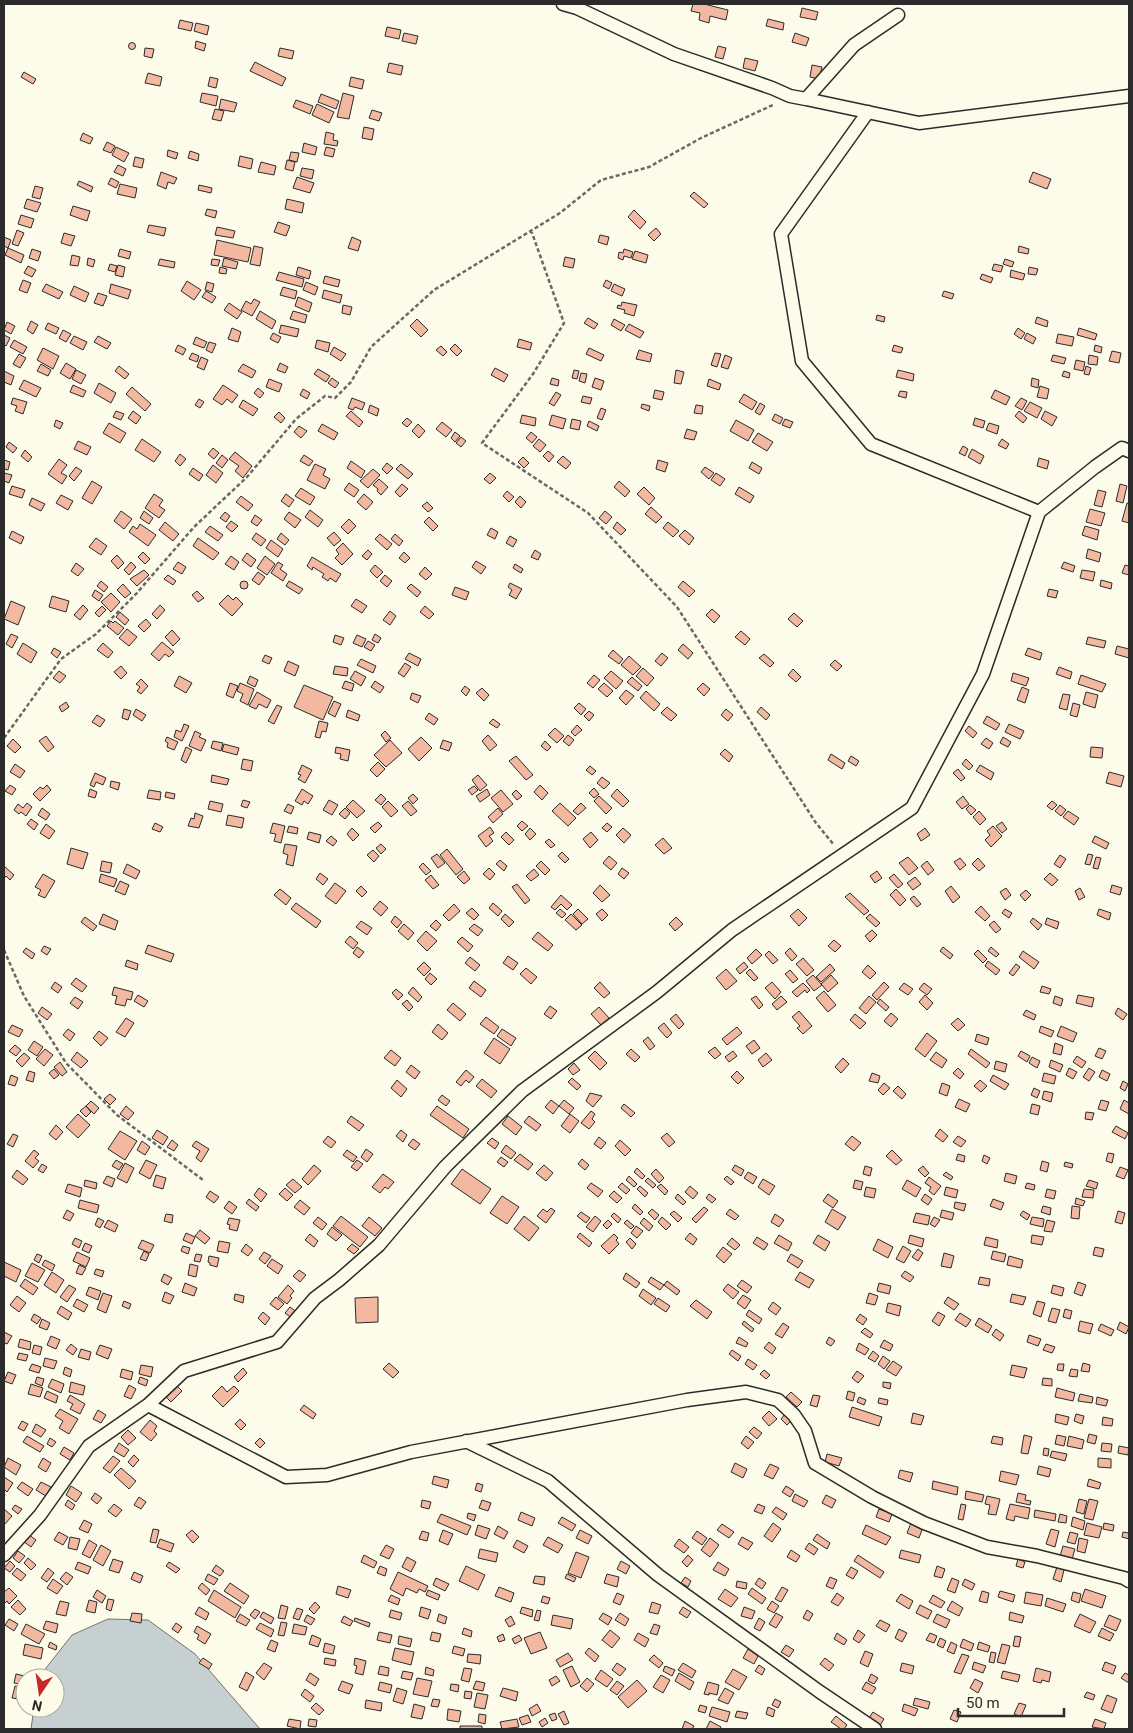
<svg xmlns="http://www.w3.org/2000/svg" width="1133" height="1733" font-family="Roboto,sans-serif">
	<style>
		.water { fill: #c7d0d0; stroke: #74746e }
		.building { fill: #f2b8a0; stroke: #2b2b2b }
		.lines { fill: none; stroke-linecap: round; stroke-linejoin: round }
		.street-casing { stroke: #2b2b2b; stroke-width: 15 }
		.path { stroke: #6a6964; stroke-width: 2.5; stroke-dasharray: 4 2.5; stroke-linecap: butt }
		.street { stroke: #fdfbea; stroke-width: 12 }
	</style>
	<rect width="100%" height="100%" fill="#fdfbea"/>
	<!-- water -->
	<path class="water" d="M108 1619 148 1620 195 1654 260 1729H31L34 1708H55V1678L39 1677 72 1635Z"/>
	<!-- building -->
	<path class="building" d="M693 4H704L728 10 726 20 710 16 709 23 699 20 700 13 691 11Z
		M802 8 818 12 816 20 800 17Z
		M768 19 784 23 783 30 766 26Z
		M180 20 193 23 191 31 178 28Z
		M196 23 209 26 207 35 194 31Z
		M387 27 401 30 399 39 385 36Z
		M404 33 418 36 416 44 402 41Z
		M795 33 809 38 806 46 792 42Z
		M196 41 206 44 204 51 195 48Z
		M128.5 46a3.5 3.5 0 1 1 7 0a3.5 3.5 0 1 1-7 0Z
		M718 46 726 48 723 59 715 57Z
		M145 48 154 49 152 58 144 56Z
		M280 48 294 51 292 59 278 56Z
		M745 58 758 61 755 71 743 68Z
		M255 62 286 78 282 86 250 71Z
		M389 63 403 66 401 75 387 72Z
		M812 65 822 67 819 79 810 77Z
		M24 72 36 79 33 84 21 77Z
		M148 73 162 77 160 86 145 83Z
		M210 77 218 79 216 88 208 86Z
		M351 77 364 80 362 89 349 86Z
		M202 93 218 96 216 106 200 102Z
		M343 93 354 96 349 119 337 117Z
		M321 94 339 101 336 109 318 102Z
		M221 99 237 103 234 112 219 109Z
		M296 100 313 106 310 114 293 107Z
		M317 104 334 112 329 123 312 115Z
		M215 109 224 111 221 121 212 119Z
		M372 110 382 113 379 121 369 118Z
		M364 127 374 129 372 140 362 138Z
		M326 132 334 134 333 140 338 141 337 146 324 144Z
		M83 133 93 138 90 144 80 140Z
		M107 142 115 146 111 153 103 150Z
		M304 143 317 147 315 155 302 152Z
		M116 147 129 153 124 162 112 155Z
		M326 147 335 149 333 157 324 155Z
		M168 150 178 153 176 159 167 156Z
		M190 151 199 154 198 161 188 158Z
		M291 152 299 153 297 162 289 160Z
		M240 156 253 159 251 169 238 166Z
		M135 157 144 159 142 168 133 166Z
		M287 160 295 162 293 171 285 169Z
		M261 162 276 166 274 175 258 172Z
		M118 165 126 169 123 176 114 172Z
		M302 168 314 170 312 179 300 176Z
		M161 172 177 178 174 184 168 182 166 189 157 185Z
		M1033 172 1051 179 1047 189 1029 182Z
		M297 177 314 183 310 193 293 188Z
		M111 178 119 182 116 188 108 184Z
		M79 181 93 187 91 192 77 185Z
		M120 184 137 188 135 198 117 194Z
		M199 185 212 188 211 193 198 190Z
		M35 186 43 188 40 199 32 197Z
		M694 192 708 204 704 208 690 196Z
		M27 199 41 203 37 212 24 208Z
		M287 199 304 203 302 213 285 209Z
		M73 206 90 211 87 221 70 215Z
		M207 209 217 211 215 218 205 215Z
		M634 210 646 222 640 229 628 217Z
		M21 215 34 219 31 228 18 224Z
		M278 222 290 226 286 236 274 232Z
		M149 225 166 228 164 236 147 232Z
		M217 227 235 231 233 238 215 235Z
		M656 228 661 234 654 241 648 235Z
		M17 230 24 233 18 246 12 244Z
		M64 233 75 236 71 246 61 243Z
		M600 235 609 237 607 245 598 242Z
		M4 237 11 240 8 248 4 246Z
		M352 237 361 241 358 251 348 248Z
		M217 240 251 248 248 262 214 255Z
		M254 246 263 248 260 266 250 264Z
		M1019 246 1029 249 1028 254 1018 252Z
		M8 248 24 255 21 263 5 255Z
		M32 249 41 252 38 261 29 258Z
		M120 249 131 252 129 259 118 256Z
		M624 249 633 252 631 258 624 256 623 260 618 258 619 252 623 253Z
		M635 251 648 255 646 263 632 259Z
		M72 255 80 257 78 266 70 265Z
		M565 257 575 259 573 268 563 266Z
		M88 258 95 260 93 267 87 265Z
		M224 258 238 262 236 269 222 266Z
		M160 259 175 262 174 268 158 265Z
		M212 259 220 260 218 266 211 265Z
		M1005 259 1014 262 1012 267 1003 264Z
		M110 264 117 266 115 272 108 270Z
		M994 264 1003 266 1001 272 992 270Z
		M118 265 125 267 123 277 115 275Z
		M28 266 36 270 32 277 24 273Z
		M220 267 227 269 226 274 219 273Z
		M298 267 311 271 309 279 296 275Z
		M1029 267 1038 269 1036 275 1028 274Z
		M1011 270 1025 274 1023 280 1010 277Z
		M279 272 304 279 302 287 276 280Z
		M982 274 993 278 991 283 980 279Z
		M325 276 340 280 338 287 323 283Z
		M23 280 31 283 27 293 19 290Z
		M606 280 612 283 609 289 603 286Z
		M187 281 201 290 194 300 181 291Z
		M207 282 214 284 212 292 205 290Z
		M306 282 318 287 315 295 303 290Z
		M46 284 63 292 59 299 42 291Z
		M111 284 131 290 128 299 109 293Z
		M614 284 625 289 622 296 611 291Z
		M74 286 89 293 85 302 70 295Z
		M283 287 297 291 295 299 280 295Z
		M324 290 342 295 340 303 322 298Z
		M206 291 216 297 212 303 202 297Z
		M944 291 954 294 952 299 942 296Z
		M98 293 107 296 103 306 94 303Z
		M298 297 312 303 309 312 295 306Z
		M254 299 260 302 252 316 241 310 246 301 251 304Z
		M622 302 637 305 634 316 624 313 625 310 617 308 618 305 621 306Z
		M229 303 242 312 237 319 224 310Z
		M343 305 352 307 350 315 342 313Z
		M260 311 276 321 272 329 256 319Z
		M293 311 307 315 305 323 290 319Z
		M877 315 885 317 884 322 876 320Z
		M1037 317 1048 321 1047 327 1035 323Z
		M588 318 598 324 594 329 584 323Z
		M417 319 428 330 421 337 410 326Z
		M614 319 625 325 621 331 611 325Z
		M31 321 38 325 33 334 27 330Z
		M7 322 15 326 11 334 4 330Z
		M48 323 59 328 56 334 45 329Z
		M629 324 644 332 640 338 625 330Z
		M281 325 299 329 297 337 279 333Z
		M232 328 241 332 238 342 228 339Z
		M1018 328 1025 333 1021 339 1014 334Z
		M1079 328 1097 334 1095 340 1077 335Z
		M63 330 71 334 66 342 59 338Z
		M273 333 281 337 278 343 270 339Z
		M1027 333 1036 338 1033 344 1024 339Z
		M1058 334 1074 337 1072 346 1056 343Z
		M4 335 10 338 6 346 4 344Z
		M74 336 87 342 83 350 70 343Z
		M98 336 111 343 107 349 94 342Z
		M196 337 207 342 204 348 193 344Z
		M519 339 532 343 530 350 517 347Z
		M14 340 27 347 23 354 10 347Z
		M317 340 330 343 328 352 315 348Z
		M209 342 216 344 212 353 206 350Z
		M455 344 462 351 457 356 450 349Z
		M178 345 186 349 183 355 175 351Z
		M894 345 903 348 901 353 892 351Z
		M1095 345 1102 347 1101 353 1094 351Z
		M441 346 447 352 443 356 436 350Z
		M334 347 346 354 341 361 330 354Z
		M43 348 59 356 53 369 37 360Z
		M589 348 604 355 601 361 586 354Z
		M639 350 652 354 650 362 636 359Z
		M1112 351 1121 353 1119 363 1109 361Z
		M192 353 199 356 197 362 189 359Z
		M715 353 721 354 717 367 711 365Z
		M19 354 26 358 20 368 13 364Z
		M725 355 732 358 728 369 721 367Z
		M1053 355 1066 358 1064 364 1051 361Z
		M1089 355 1098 357 1097 365 1088 364Z
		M201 357 208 360 204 370 197 367Z
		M1076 360 1085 362 1083 371 1074 369Z
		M66 363 76 369 70 379 60 373Z
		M280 363 288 367 285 373 277 370Z
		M41 364 51 370 48 376 37 371Z
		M243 364 256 371 252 378 238 371Z
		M119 366 129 374 125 379 115 371Z
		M1086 366 1091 368 1089 375 1084 374Z
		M495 368 508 375 504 382 491 375Z
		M318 369 330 376 326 382 314 374Z
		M76 370 86 375 81 384 72 379Z
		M574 370 579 371 577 379 572 378Z
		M676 370 684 372 681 384 674 383Z
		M898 370 914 374 913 381 896 377Z
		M4 371 14 376 11 385 4 382Z
		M1064 371 1070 373 1069 378 1062 376Z
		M581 373 587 374 585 383 579 381Z
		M332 378 339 383 335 388 328 383Z
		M552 378 559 380 558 386 550 384Z
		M595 378 604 381 601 390 592 387Z
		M1032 378 1039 380 1038 388 1031 386Z
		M269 379 282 384 279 392 266 387Z
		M709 379 721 384 719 390 707 386Z
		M24 380 41 388 36 397 19 389Z
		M99 383 116 393 111 403 94 393Z
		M73 385 86 391 83 397 70 392Z
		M223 385 238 395 232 403 227 399 222 405 213 399Z
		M1040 386 1049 389 1047 399 1037 397Z
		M132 387 151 404 145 411 126 394Z
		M258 388 264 393 260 398 254 393Z
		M303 389 310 393 307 399 300 395Z
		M655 390 664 392 662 400 653 398Z
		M995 390 1010 397 1006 405 991 398Z
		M900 391 907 392 906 398 898 396Z
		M556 392 561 395 554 406 549 403Z
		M744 394 757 402 752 410 739 402Z
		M583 396 592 398 590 404 581 402Z
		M13 398 27 402 23 414 15 411 17 406 11 404Z
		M352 398 365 403 362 410 355 407 353 410 348 408Z
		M1021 398 1027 401 1022 410 1015 406Z
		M199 399 204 402 200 408 195 405Z
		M243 400 258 409 253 416 239 407Z
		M1030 402 1042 408 1037 418 1024 411Z
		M760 403 765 406 760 415 755 412Z
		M642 404 650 406 649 411 641 408Z
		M370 405 379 409 377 416 368 412Z
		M696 405 703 406 702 414 694 413Z
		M601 408 606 410 602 420 597 418Z
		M116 411 124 414 121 420 113 417Z
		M133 411 141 417 136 424 128 418Z
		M351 411 363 422 359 427 346 416Z
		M1019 411 1027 418 1023 423 1015 416Z
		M1045 411 1057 417 1052 426 1041 419Z
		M279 412 285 418 281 423 274 417Z
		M775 414 783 418 780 424 772 420Z
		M522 415 536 418 535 426 520 423Z
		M552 415 566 419 563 429 549 425Z
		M407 418 412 422 407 427 402 423Z
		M975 418 985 421 983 428 973 425Z
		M572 419 581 421 579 430 570 428Z
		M785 419 793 422 790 428 782 425Z
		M56 420 63 423 60 429 54 426Z
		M736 420 754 430 748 441 730 431Z
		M589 421 599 426 597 431 587 426Z
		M442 422 452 430 446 437 436 429Z
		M109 423 126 433 120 443 103 433Z
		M989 423 999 426 997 434 986 430Z
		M322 424 338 433 334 440 318 431Z
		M418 424 425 431 419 438 412 431Z
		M299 426 307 431 301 438 294 432Z
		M687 429 697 432 694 440 684 438Z
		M455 432 460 436 455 442 451 438Z
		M531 432 537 437 532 443 526 438Z
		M758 433 773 442 767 451 752 442Z
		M461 437 466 441 461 447 456 443Z
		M142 439 161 452 154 462 135 450Z
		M539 439 546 445 540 452 533 446Z
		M1002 439 1009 444 1006 449 998 445Z
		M78 441 91 447 87 455 74 449Z
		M9 442 17 448 13 453 6 447Z
		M963 446 968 449 965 456 959 453Z
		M213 448 219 453 214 459 208 454Z
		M972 449 984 456 980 464 968 457Z
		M25 450 32 457 28 462 21 456Z
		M548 451 554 456 549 462 543 456Z
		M235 452 252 466 243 478 235 471 239 466 229 459Z
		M180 454 186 459 180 466 175 461Z
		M222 455 228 460 222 468 216 463Z
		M304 455 313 461 309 466 300 461Z
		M563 456 571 463 566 469 557 462Z
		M523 457 529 463 524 468 518 462Z
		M1039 458 1049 461 1047 469 1037 466Z
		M59 459 67 465 61 473 67 476 62 484 48 474Z
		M4 460 10 462 8 470 4 469Z
		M658 460 668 463 665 472 656 469Z
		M351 461 365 471 361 478 347 468Z
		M752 462 762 468 759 474 749 468Z
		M387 463 393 468 387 474 382 469Z
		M315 464 326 469 323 475 330 479 325 489 307 480Z
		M401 464 413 474 408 479 396 469Z
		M213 465 223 473 216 483 206 475Z
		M76 467 82 471 74 481 69 476Z
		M705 467 714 473 709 479 701 472Z
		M193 468 203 475 199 481 189 474Z
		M373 469 380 475 368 488 360 481Z
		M4 473 12 475 9 483 4 481Z
		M490 473 496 478 490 484 484 479Z
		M716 473 725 479 720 486 711 480Z
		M379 479 388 487 381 495 377 491 378 489 373 485Z
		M92 481 102 487 92 504 82 498Z
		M619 481 630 491 625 497 614 487Z
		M349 483 359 490 354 497 344 490Z
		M402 484 408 489 400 497 395 492Z
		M1120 484 1127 486 1123 503 1116 501Z
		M12 486 25 490 22 498 9 494Z
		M644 487 655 498 649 505 637 494Z
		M739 487 754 496 750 503 735 494Z
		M301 488 315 497 310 505 295 496Z
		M1098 490 1106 492 1102 507 1094 505Z
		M507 491 514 497 509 502 503 496Z
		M154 494 163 500 159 506 165 510 159 518 145 508Z
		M286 494 294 500 289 507 281 501Z
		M364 494 373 502 366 510 357 502Z
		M61 495 73 501 68 510 56 503Z
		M241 496 253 505 248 511 236 502Z
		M520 496 526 502 521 508 515 502Z
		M32 498 45 504 41 511 29 505Z
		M427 502 433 508 428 512 422 506Z
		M1127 503H1129V523L1122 521Z
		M651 507 662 517 656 523 645 514Z
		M1090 509 1105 513 1101 526 1086 522Z
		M310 510 323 520 318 527 305 517Z
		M121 511 132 519 124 529 114 521Z
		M144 511 153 518 149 524 140 518Z
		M605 511 612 517 606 524 599 518Z
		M225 512 230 516 226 522 220 518Z
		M289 512 301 520 295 528 284 519Z
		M255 515 262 520 257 526 251 522Z
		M429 517 438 526 433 531 424 522Z
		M349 519 356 526 348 534 341 527Z
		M231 521 238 526 232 532 226 527Z
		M165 522 179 534 173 541 159 530Z
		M617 522 626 530 621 535 613 528Z
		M668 522 679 531 673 537 663 528Z
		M140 524 156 535 148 546 129 532 133 526 137 529Z
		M210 526 223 535 218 541 205 532Z
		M1085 526 1099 530 1097 540 1082 535Z
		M491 528 498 532 495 539 487 535Z
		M685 530 694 538 689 545 679 536Z
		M12 531 24 537 21 544 9 538Z
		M334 532 341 540 334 546 327 538Z
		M256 533 266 540 261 546 252 539Z
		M281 533 289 540 285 545 277 539Z
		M380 534 392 544 387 550 375 539Z
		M395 534 403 541 399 546 391 539Z
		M510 536 517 540 513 547 506 543Z
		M96 538 107 546 101 555 89 547Z
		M198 538 219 553 213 560 193 546Z
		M271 540 283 549 278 557 266 548Z
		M343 543 353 554 342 565 335 558 339 554 336 550Z
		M1088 549 1101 553 1099 562 1086 558Z
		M368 550 372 554 367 560 362 556Z
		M535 550 541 554 538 560 531 557Z
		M143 552 150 559 145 564 138 557Z
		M404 552 410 558 405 563 399 558Z
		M247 553 256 560 251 567 242 560Z
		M117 555 124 563 118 569 111 561Z
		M231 556 239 562 234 570 225 564Z
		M265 556 275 564 267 575 257 568Z
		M312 557 341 574 336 582 330 578 328 581 322 577 324 574 313 567 312 570 307 566Z
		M476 561 486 567 481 574 472 567Z
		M131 562 136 567 129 575 124 570Z
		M178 562 186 567 182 574 173 569Z
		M278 562 283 565 280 569 287 574 283 581 271 573Z
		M1064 562 1075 566 1073 572 1061 568Z
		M76 563 84 569 78 576 71 571Z
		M515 564 523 569 521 573 513 568Z
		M375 565 383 572 377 578 370 571Z
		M1125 565 1129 566V575L1122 573Z
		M425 567 432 574 426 580 419 574Z
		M144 570 149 575 137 586 130 579Z
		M1082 570 1095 572 1093 581 1080 578Z
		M258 572 265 577 259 585 252 580Z
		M168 575 176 581 173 585 164 579Z
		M385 575 392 581 387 587 380 581Z
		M1101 580 1112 583 1111 589 1100 586Z
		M101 581 108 587 104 592 97 586Z
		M289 581 303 589 299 594 286 586Z
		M683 581 695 591 689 597 678 587Z
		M240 585a4 4 0 1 1 8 0a4 4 0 1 1-8 0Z
		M510 583 522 589 516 599 509 595 512 590 508 587Z
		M123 584 131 593 125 598 117 590Z
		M411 584 421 592 417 597 407 588Z
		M455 587 469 592 466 600 452 595Z
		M1049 589 1058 591 1056 598 1047 596Z
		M95 590 103 595 99 601 92 596Z
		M197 591 204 598 198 602 192 595Z
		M111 593 120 602 111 612 101 602Z
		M228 595 233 600 236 597 243 604 232 616 219 604Z
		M52 596 69 601 66 612 49 607Z
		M356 599 367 606 362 613 351 606Z
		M11 601 25 607 18 625 4 619Z
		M83 605 88 610 80 620 74 615Z
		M160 605 165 610 157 619 152 614Z
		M102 606 106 610 99 617 95 613Z
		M425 606 434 614 429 619 420 612Z
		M712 609 720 616 714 623 706 615Z
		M390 611 396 616 390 625 383 620Z
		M120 612 129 620 125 625 116 617Z
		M794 613 803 621 797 627 788 619Z
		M146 619 151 625 144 632 138 626Z
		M111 621 113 623 115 621 124 628 118 635 107 626Z
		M127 629 137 637 129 646 119 638Z
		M172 630 180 639 173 646 165 637Z
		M741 631 750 639 745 645 735 637Z
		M11 634 18 637 12 648 6 644Z
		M375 634 381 638 378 643 372 640Z
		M335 635 344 638 341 645 333 642Z
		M357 635 366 639 362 647 353 643Z
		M1088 637 1106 641 1104 648 1086 644Z
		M368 641 375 645 371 651 364 647Z
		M162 642 174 652 169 657 165 654 159 661 151 654Z
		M23 643 37 652 31 663 17 654Z
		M103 643 113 652 108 658 97 650Z
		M683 644 693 653 688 659 678 650Z
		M1117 646 1129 649V658L1115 654Z
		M54 648 61 652 57 658 51 653Z
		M1028 648 1042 653 1040 660 1025 655Z
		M613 650 623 659 619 664 608 656Z
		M409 653 421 659 418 666 405 659Z
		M662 653 668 658 661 666 655 661Z
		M764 654 774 663 770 667 759 658Z
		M265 655 272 658 269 664 262 661Z
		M629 656 641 667 633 675 621 665Z
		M361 659 376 666 373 673 357 665Z
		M835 660 842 666 837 671 830 665Z
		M288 661 299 666 295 676 284 671Z
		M405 663 411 667 404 677 398 673Z
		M121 666 127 673 121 679 114 672Z
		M335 666 348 668 347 676 333 674Z
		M1059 667 1072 672 1070 679 1056 674Z
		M643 668 654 678 647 686 636 676Z
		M793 669 801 677 796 682 788 675Z
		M59 671 66 676 60 683 53 678Z
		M355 671 366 677 361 686 350 679Z
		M611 671 623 681 616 689 604 678Z
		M1013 673 1029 678 1026 686 1011 681Z
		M594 675 600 680 593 688 587 683Z
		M1081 675 1106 684 1102 692 1078 684Z
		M179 676 192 683 186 693 174 686Z
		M250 676 258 680 255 687 247 683Z
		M632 677 642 686 638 691 627 682Z
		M141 679 148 686 141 694 137 691 140 687 136 684Z
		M345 681 354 684 352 691 342 688Z
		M375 681 384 687 380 693 371 687Z
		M230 683 238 686 233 698 226 695Z
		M240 683 254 689 248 705 240 701 243 694 237 691Z
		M604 683 613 691 607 697 598 689Z
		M703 683 710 689 704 696 697 689Z
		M304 685 333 697 323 720 294 707Z
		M465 686 470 690 466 696 461 691Z
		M1022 687 1029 690 1025 703 1017 700Z
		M482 688 489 695 484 701 476 693Z
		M626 690 634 696 626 705 619 698Z
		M646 691 660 704 654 711 640 698Z
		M257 692 271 700 267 708 259 704 256 709 249 706Z
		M1086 692 1098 695 1095 708 1083 704Z
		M412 693 421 696 418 703 410 699Z
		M1063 694 1070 695 1067 710 1059 708Z
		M334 701 341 704 335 717 328 713Z
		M66 702 69 707 62 712 59 707Z
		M579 703 586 709 581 715 574 708Z
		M1073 703 1080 705 1077 717 1070 715Z
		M277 705 282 707 274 724 268 721Z
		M667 707 677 715 671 721 661 713Z
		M761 707 770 715 766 720 757 712Z
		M124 709 131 711 128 720 122 718Z
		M136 709 146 715 142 721 133 715Z
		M726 709 733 715 728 721 721 715Z
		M348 710 360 715 358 721 346 717Z
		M589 711 594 715 589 721 584 716Z
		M429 713 438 719 434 725 425 719Z
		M97 715 105 720 100 727 92 722Z
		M987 716 1000 724 996 730 983 723Z
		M493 719 500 724 497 728 489 723Z
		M319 721 328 723 326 732 322 731 320 738 315 737Z
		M184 724 189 726 182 741 174 737 176 730 181 732Z
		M1009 724 1024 731 1020 739 1005 732Z
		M577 725 582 730 575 736 571 732Z
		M969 726 977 733 973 738 965 731Z
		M555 728 564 736 557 743 548 735Z
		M195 731 201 734 199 737 206 740 201 751 189 746Z
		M385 731 391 738 386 742 381 735Z
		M488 735 497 745 490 751 482 741Z
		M568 735 574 740 569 746 563 741Z
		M46 736 54 747 48 752 39 741Z
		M167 737 178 742 174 750 167 747 168 743 165 741Z
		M421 737 432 748 419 761 408 749Z
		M1003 737 1011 742 1008 747 1000 743Z
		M986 738 993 743 989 749 981 744Z
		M13 739 21 747 15 753 7 746Z
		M390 740 402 753 386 767 374 755Z
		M443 740 452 743 449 751 440 748Z
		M213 741 223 743 221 751 211 748Z
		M545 741 551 747 547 751 541 746Z
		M224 744 239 748 237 755 222 751Z
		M186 747 192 750 186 763 181 760Z
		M336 747 350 750 348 761 340 759 341 754 335 753Z
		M1091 747 1103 748 1102 758 1090 757Z
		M725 749 733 756 729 762 720 754Z
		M831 754 845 763 842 769 828 760Z
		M516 756 533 775 526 780 509 761Z
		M851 756 859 761 856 766 848 761Z
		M243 759 253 761 251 771 241 769Z
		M966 759 973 766 969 770 962 764Z
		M378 762 385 769 377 777 370 770Z
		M15 764 25 771 20 778 10 772Z
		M302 765 312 770 305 783 298 779 301 775 298 774Z
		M980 765 994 773 991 780 976 771Z
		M590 766 596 771 592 775 586 770Z
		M958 769 965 778 961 781 953 773Z
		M1109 772 1124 776 1121 787 1106 783Z
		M95 773 106 778 103 785 96 782 94 787 90 785Z
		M212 775 229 779 227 785 211 782Z
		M478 775 487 785 480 791 472 780Z
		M602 777 610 783 604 789 597 783Z
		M111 781 120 783 118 790 110 787Z
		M10 785 16 789 12 795 5 791Z
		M47 785 51 790 40 801 33 794 40 787 43 789Z
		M540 785 548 793 542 800 534 792Z
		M474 786 478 790 472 795 468 790Z
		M594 788 599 794 594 798 589 793Z
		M90 789 97 792 95 798 88 796Z
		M302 789 313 796 308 804 304 801 302 805 295 801Z
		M487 789 490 795 480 802 476 796Z
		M617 789 629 801 623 807 611 796Z
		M149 790 161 792 160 800 147 798Z
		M501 790 513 804 503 812 491 798Z
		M516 790 522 796 517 800 512 794Z
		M166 792 175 794 174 799 165 797Z
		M381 794 386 799 381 805 375 800Z
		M413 794 418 799 413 804 408 798Z
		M599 796 612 808 606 814 594 801Z
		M963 796 969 804 962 809 956 802Z
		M243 800 250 802 247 808 241 806Z
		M329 800 338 805 332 815 323 810Z
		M353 800 365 811 357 818 346 807Z
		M210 801 223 804 221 812 208 809Z
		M388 801 398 811 391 817 382 807Z
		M408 801 417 811 411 816 402 806Z
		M1052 801 1057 805 1052 810 1047 806Z
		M27 803 32 807 26 816 21 812 19 814 14 810 18 804 23 808Z
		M560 803 576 818 568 826 552 811Z
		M581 803 586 808 578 815 573 811Z
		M288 804 294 807 291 814 284 811Z
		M970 805 976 810 971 815 966 809Z
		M1060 805 1066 810 1061 816 1055 811Z
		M42 808 50 814 46 820 38 815Z
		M345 808 350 813 345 819 339 814Z
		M498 808 503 814 493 823 488 817Z
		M979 811 986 819 980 825 973 817Z
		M1068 811 1079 818 1074 825 1063 817Z
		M195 813 203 816 199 828 188 826 191 818 194 819Z
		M228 815 244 818 242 828 226 825Z
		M31 819 38 824 34 830 27 824Z
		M522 821 528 826 522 831 517 826Z
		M378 822 382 826 375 833 370 828Z
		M1002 822 1007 829 1002 833 996 826Z
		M155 823 163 827 160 832 152 829Z
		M273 823 285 826 281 843 274 841 276 834 270 833Z
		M607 823 612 827 607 832 602 828Z
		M46 824 55 831 49 839 40 833Z
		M289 826 298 828 297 834 287 832Z
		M993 826 1002 836 991 847 985 840 990 835 987 831Z
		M490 827 494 833 489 836 493 841 486 847 478 836Z
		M352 828 359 835 353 841 347 834Z
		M530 828 536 834 530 840 525 834Z
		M623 828 631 835 624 843 616 835Z
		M925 828 930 835 921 841 917 834Z
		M309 832 321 835 319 843 307 839Z
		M506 832 514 840 509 845 501 837Z
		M591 832 598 840 590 848 583 839Z
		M331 836 337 841 333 846 326 841Z
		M1095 836 1109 843 1106 849 1092 842Z
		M663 838 672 848 664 854 655 845Z
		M549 839 555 845 551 848 545 842Z
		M285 844 297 846 293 866 286 864 288 855 283 853Z
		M381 844 386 849 381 854 376 848Z
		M71 848 88 853 83 869 67 864Z
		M447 849 463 869 456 875 440 855Z
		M373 850 379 856 374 862 367 855Z
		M562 852 569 859 565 863 558 856Z
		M437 854 445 863 438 868 431 858Z
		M1088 854 1093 855 1090 865 1085 864Z
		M1060 855 1066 859 1060 868 1054 864Z
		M609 856 617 863 611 870 603 863Z
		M908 857 918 868 909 875 899 863Z
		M1096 857 1101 858 1098 869 1093 868Z
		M960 858 966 865 960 870 954 862Z
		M978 858 985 866 979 871 972 864Z
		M500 860 507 866 504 871 496 864Z
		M102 861 112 863 110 873 100 871Z
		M541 861 550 870 545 875 536 866Z
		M927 861 934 870 928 875 921 866Z
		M423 863 431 871 426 875 419 867Z
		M127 864 140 871 136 879 123 873Z
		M4 866 14 875 10 880 6 876 4 879Z
		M489 868 495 874 490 880 483 874Z
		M622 868 629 873 624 879 618 874Z
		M534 869 539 875 531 881 526 876Z
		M464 871 470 879 464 884 457 877Z
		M877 871 882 878 875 883 870 876Z
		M320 873 328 879 323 885 316 879Z
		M1050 873 1058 880 1052 886 1044 879Z
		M43 874 55 881 45 898 38 895 41 890 35 887Z
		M101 874 117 879 114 887 99 882Z
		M894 874 903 884 898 888 889 878Z
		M431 875 439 885 433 889 425 880Z
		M915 877 921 884 913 890 907 883Z
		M120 881 129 885 125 895 115 891Z
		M335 883 346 891 336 904 325 896Z
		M517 884 530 900 525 904 512 887Z
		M600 885 610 895 602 902 593 893Z
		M1112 885 1122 888 1120 895 1110 892Z
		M361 886 367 892 362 897 356 891Z
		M951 886 960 897 953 903 945 891Z
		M1006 888 1011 895 1005 900 1000 892Z
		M1080 888 1085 897 1079 900 1075 891Z
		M280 889 291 898 286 905 274 895Z
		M896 889 906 900 900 906 890 895Z
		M1026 890 1031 895 1025 901 1020 895Z
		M850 893 869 911 864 915 845 897Z
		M561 895 572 905 567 910 561 904 555 910 551 907Z
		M914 896 921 904 917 907 910 899Z
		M380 901 388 908 381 916 373 909Z
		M296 903 321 921 316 928 291 909Z
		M493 903 502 911 498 916 489 908Z
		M454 904 460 911 449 921 443 915Z
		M981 906 990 916 985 921 975 912Z
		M472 908 479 915 474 920 466 913Z
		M560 909 566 914 562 918 556 913Z
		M578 909 588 919 582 924 573 914Z
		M602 909 608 915 602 921 596 914Z
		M798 909 807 918 799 926 790 916Z
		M1005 909 1012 913 1009 918 1002 913Z
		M1099 909 1111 913 1109 920 1097 915Z
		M103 914 118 921 115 930 99 924Z
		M505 914 514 922 509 927 501 919Z
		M571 914 582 925 576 930 565 920Z
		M870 914 880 923 876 927 866 918Z
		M395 916 402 922 397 928 391 922Z
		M85 917 97 926 93 931 81 922Z
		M676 917 683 924 675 931 669 924Z
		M1033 918 1042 925 1038 930 1030 922Z
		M1047 918 1059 922 1057 929 1045 924Z
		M436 920 441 925 436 931 430 926Z
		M361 921 372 928 367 935 356 927Z
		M994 921 1001 929 996 933 989 925Z
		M404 924 414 933 408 940 398 931Z
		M474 924 483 930 478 936 469 929Z
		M872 930 877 935 870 942 865 936Z
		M426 931 437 941 427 951 417 941Z
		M538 932 553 945 548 951 532 939Z
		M350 936 358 943 353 949 345 942Z
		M462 937 473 946 468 952 457 942Z
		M834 940 841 946 835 952 828 946Z
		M148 945 174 954 171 962 145 953Z
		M44 946 51 949 47 955 41 951Z
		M357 947 364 952 359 958 353 953Z
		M943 947 953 955 950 959 940 951Z
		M991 947 999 954 996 957 988 951Z
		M26 948 35 954 32 959 23 952Z
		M790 948 797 956 792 961 785 953Z
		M756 949 762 955 752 964 747 958Z
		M978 950 987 959 983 963 974 954Z
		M769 951 778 960 773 964 765 955Z
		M1023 951 1039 962 1034 969 1019 957Z
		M508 956 518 963 513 970 503 963Z
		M470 957 480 965 475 971 465 963Z
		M803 958 814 970 807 976 796 964Z
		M127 960 138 964 137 970 125 966Z
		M988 961 1000 970 996 975 985 966Z
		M424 962 431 969 424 976 417 969Z
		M744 962 748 967 740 974 736 969Z
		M830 964 835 970 821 982 816 977Z
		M1016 964 1020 967 1013 976 1009 973Z
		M868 965 876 973 870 979 862 972Z
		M526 968 537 977 531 984 520 974Z
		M726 969 737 981 726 990 716 978Z
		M750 969 758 978 754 981 746 973Z
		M790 970 798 979 793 983 785 974Z
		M430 973 437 979 431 985 425 979Z
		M813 975 822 985 814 991 806 981Z
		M831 975 838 983 828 992 821 984Z
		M76 978 87 986 82 992 71 984Z
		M474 981 486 990 481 997 469 988Z
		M55 982 62 987 58 993 51 988Z
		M600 982 610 993 604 998 594 988Z
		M772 982 781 992 775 999 765 988Z
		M884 982 889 987 877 1000 872 995Z
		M803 983 810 990 807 993 805 990 797 997 792 992Z
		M904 983 913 989 908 995 899 989Z
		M924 983 932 989 927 995 919 989Z
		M1042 986 1051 989 1049 994 1040 992Z
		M114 987 133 992 131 1000 127 999 125 1006 115 1004 117 996 112 995Z
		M413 987 422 997 418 1002 408 993Z
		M396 989 403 995 398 1000 392 993Z
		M824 991 836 1005 828 1012 816 998Z
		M138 995 148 1001 144 1007 134 1001Z
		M925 995 933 1003 927 1010 919 1002Z
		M1078 995 1094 998 1092 1007 1076 1003Z
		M756 996 763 1005 759 1009 751 999Z
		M781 996 787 1002 777 1010 772 1004Z
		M869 996 876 1002 866 1014 859 1008Z
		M1055 996 1063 999 1061 1006 1053 1003Z
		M75 997 83 1002 78 1009 70 1003Z
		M880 999 889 1007 886 1011 877 1003Z
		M407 1000 413 1007 409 1011 402 1004Z
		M453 1003 466 1014 460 1021 447 1010Z
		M550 1006 557 1011 551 1019 544 1014Z
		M42 1007 52 1014 47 1020 38 1013Z
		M599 1007 609 1018 601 1025 591 1014Z
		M1118 1008 1127 1014 1123 1020 1115 1014Z
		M1026 1010 1036 1015 1034 1020 1023 1015Z
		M799 1011 812 1026 803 1034 797 1028 800 1026 792 1017Z
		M891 1013 898 1019 891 1027 884 1021Z
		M676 1014 684 1024 679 1029 670 1019Z
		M855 1014 866 1023 860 1029 850 1020Z
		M486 1017 499 1027 494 1034 480 1024Z
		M126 1018 134 1023 125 1037 116 1032Z
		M958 1018 965 1025 958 1031 951 1024Z
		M664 1023 672 1033 667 1038 658 1028Z
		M438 1024 448 1033 442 1040 432 1032Z
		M12 1025 23 1030 19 1037 8 1032Z
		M1041 1026 1054 1031 1051 1037 1039 1032Z
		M1061 1026 1077 1033 1073 1042 1057 1036Z
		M737 1027 742 1033 727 1045 722 1039Z
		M68 1029 75 1034 70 1041 63 1035Z
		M502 1029 516 1038 511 1046 497 1036Z
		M99 1031 108 1038 101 1046 93 1038Z
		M927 1033 937 1041 925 1057 915 1049Z
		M977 1034 989 1038 987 1045 975 1041Z
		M648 1037 655 1046 650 1050 643 1041Z
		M494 1038 510 1049 500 1064 484 1053Z
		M754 1040 760 1048 752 1054 746 1046Z
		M34 1041 43 1047 37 1056 28 1050Z
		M1055 1043 1063 1046 1061 1055 1053 1053Z
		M15 1045 21 1050 16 1056 9 1051Z
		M715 1047 721 1054 715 1059 708 1052Z
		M1099 1048 1106 1051 1102 1059 1095 1056Z
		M45 1049 53 1055 44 1066 36 1059Z
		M631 1049 640 1057 635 1062 626 1054Z
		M971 1049 990 1063 986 1068 968 1054Z
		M391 1050 401 1058 395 1066 384 1058Z
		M595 1051 607 1063 600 1070 588 1058Z
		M733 1051 737 1056 729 1062 725 1057Z
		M1021 1051 1030 1056 1027 1062 1018 1056Z
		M77 1052 88 1061 81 1068 71 1060Z
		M936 1052 947 1060 942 1068 930 1060Z
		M24 1053 30 1058 22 1067 16 1061Z
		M766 1053 772 1060 763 1067 758 1060Z
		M1077 1056 1086 1062 1082 1068 1073 1062Z
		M1032 1057 1040 1061 1037 1068 1029 1063Z
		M843 1058 849 1064 841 1073 835 1067Z
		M1051 1060 1063 1065 1060 1072 1049 1067Z
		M996 1061 1007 1064 1005 1072 994 1069Z
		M60 1062 67 1072 62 1076 54 1067Z
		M574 1063 580 1070 573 1075 568 1069Z
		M411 1065 420 1072 415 1079 406 1072Z
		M958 1068 964 1074 960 1079 953 1073Z
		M1069 1068 1077 1072 1073 1079 1066 1075Z
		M1089 1068 1095 1072 1089 1081 1083 1077Z
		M54 1069 59 1075 54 1079 49 1073Z
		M466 1070 474 1077 469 1083 466 1080 461 1086 456 1082Z
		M1102 1070 1110 1074 1107 1081 1099 1077Z
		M29 1071 35 1073 33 1082 26 1080Z
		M737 1071 744 1078 738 1084 731 1077Z
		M872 1073 880 1076 878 1083 869 1081Z
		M1044 1073 1056 1076 1054 1084 1042 1081Z
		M11 1075 18 1078 15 1086 8 1084Z
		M993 1075 1009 1084 1005 1090 990 1081Z
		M572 1078 581 1086 577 1090 568 1082Z
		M482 1079 497 1091 491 1098 476 1086Z
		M397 1080 407 1089 401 1097 391 1088Z
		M980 1080 987 1086 981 1092 974 1086Z
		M1123 1081 1128 1084 1125 1091 1120 1088Z
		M884 1083 890 1088 883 1095 878 1090Z
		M942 1083 950 1086 947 1096 939 1093Z
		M898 1086 906 1094 902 1099 893 1091Z
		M1034 1088 1040 1091 1037 1098 1031 1095Z
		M1044 1091 1053 1093 1051 1102 1042 1099Z
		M590 1093 602 1096 593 1107 586 1101Z
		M110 1094 116 1099 110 1105 104 1099Z
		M442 1095 450 1101 446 1106 438 1100Z
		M959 1099 970 1104 966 1112 955 1107Z
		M551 1100 559 1106 553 1114 545 1107Z
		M564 1100 574 1108 569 1114 559 1106Z
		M1101 1100 1109 1102 1106 1111 1098 1109Z
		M1124 1100 1129 1103V1114L1120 1109Z
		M91 1101 99 1108 94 1114 86 1106Z
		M624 1104 635 1113 631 1117 621 1108Z
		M1032 1104 1040 1106 1038 1115 1030 1113Z
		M86 1106 91 1112 86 1117 80 1111Z
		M126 1106 134 1113 128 1120 120 1114Z
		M437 1106 469 1129 463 1138 430 1115Z
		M591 1111 595 1114 592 1119 595 1122 589 1129 581 1123Z
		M1086 1112 1094 1113 1092 1120 1085 1119Z
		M78 1114 90 1125 78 1138 66 1127Z
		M570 1114 579 1121 570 1133 561 1126Z
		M351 1116 364 1125 359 1131 347 1122Z
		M508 1116 522 1127 516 1135 502 1124Z
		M529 1116 541 1125 536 1131 524 1122Z
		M56 1125 63 1132 56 1140 49 1134Z
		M1116 1126 1128 1133 1125 1139 1112 1132Z
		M940 1129 948 1136 943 1142 935 1136Z
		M157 1130 168 1137 163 1145 152 1138Z
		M401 1130 407 1135 403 1142 396 1136Z
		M120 1131 137 1141 125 1160 108 1149Z
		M667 1133 675 1142 669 1147 661 1138Z
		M13 1134 18 1136 13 1147 7 1144Z
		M328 1136 336 1142 331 1148 323 1142Z
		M852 1136 861 1143 854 1151 845 1144Z
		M958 1136 966 1141 961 1147 953 1142Z
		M599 1137 606 1143 601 1149 594 1144Z
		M492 1138 499 1143 495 1149 487 1143Z
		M413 1139 420 1144 415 1150 408 1145Z
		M172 1140 178 1145 174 1151 167 1147Z
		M620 1140 631 1150 625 1156 615 1146Z
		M142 1141 150 1147 145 1155 137 1150Z
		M196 1141 209 1149 201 1162 196 1158 200 1151 192 1146Z
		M506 1145 516 1153 511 1159 501 1152Z
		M366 1149 373 1154 367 1162 361 1157Z
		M34 1150 39 1154 35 1158 39 1161 33 1168 25 1161Z
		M347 1150 357 1157 353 1162 343 1155Z
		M892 1150 902 1160 896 1165 886 1156Z
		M1108 1153 1114 1154 1112 1163 1106 1161Z
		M520 1154 533 1164 528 1170 514 1160Z
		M958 1154 965 1156 964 1162 956 1160Z
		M984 1155 990 1158 987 1164 982 1161Z
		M501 1157 508 1162 504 1167 497 1162Z
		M582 1159 589 1165 585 1170 578 1164Z
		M116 1160 123 1164 119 1170 112 1166Z
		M146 1160 157 1165 150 1179 139 1173Z
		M357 1160 363 1164 357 1171 351 1167Z
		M1042 1161 1049 1163 1047 1172 1040 1170Z
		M1065 1162 1073 1164 1072 1168 1064 1166Z
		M125 1163 134 1168 127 1183 117 1178Z
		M42 1164 47 1167 43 1173 38 1170Z
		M314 1165 321 1171 308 1185 302 1179Z
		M544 1165 553 1173 546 1181 536 1173Z
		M735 1165 744 1170 741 1176 732 1170Z
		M865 1166 872 1168 870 1176 863 1174Z
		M923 1166 929 1173 925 1177 918 1170Z
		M1120 1167 1128 1170 1124 1179 1116 1176Z
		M637 1168 645 1176 642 1179 634 1172Z
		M462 1169 491 1189 480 1204 451 1184Z
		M656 1169 664 1178 659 1183 651 1174Z
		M17 1170 28 1179 23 1185 12 1177Z
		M748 1172 757 1177 753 1184 744 1178Z
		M946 1172 953 1177 951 1180 943 1175Z
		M1006 1173 1017 1176 1015 1184 1004 1181Z
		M383 1174 394 1182 388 1189 385 1187 380 1193 372 1187Z
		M156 1175 166 1178 163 1189 153 1186Z
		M107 1176 115 1179 112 1187 103 1183Z
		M629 1176 637 1184 634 1187 626 1180Z
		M727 1176 734 1182 731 1185 724 1179Z
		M929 1177 941 1186 934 1195 929 1191 931 1187 925 1183Z
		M648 1178 656 1185 653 1188 645 1181Z
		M293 1179 302 1187 295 1193 286 1185Z
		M763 1179 775 1186 769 1195 758 1187Z
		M85 1180 97 1183 96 1189 84 1186Z
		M855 1180 863 1182 861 1190 853 1188Z
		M907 1180 921 1188 916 1197 902 1189Z
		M1089 1180 1098 1183 1096 1189 1086 1186Z
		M591 1183 603 1191 598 1197 587 1188Z
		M622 1183 630 1190 626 1194 618 1187Z
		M1027 1183 1035 1185 1034 1190 1025 1188Z
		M68 1184 82 1188 80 1197 65 1192Z
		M661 1184 668 1191 665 1195 657 1187Z
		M640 1186 648 1193 645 1197 637 1189Z
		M690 1186 698 1193 693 1199 685 1192Z
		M866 1187 876 1189 874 1198 864 1196Z
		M946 1187 958 1190 956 1198 944 1195Z
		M259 1188 267 1194 261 1202 254 1195Z
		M285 1188 293 1195 287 1201 279 1194Z
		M1047 1189 1056 1191 1054 1199 1045 1197Z
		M1084 1189 1094 1190 1093 1198 1082 1197Z
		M210 1191 219 1197 214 1203 206 1197Z
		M614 1191 622 1198 617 1203 609 1196Z
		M678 1194 686 1202 683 1205 675 1198Z
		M709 1194 716 1199 712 1203 706 1198Z
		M828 1194 838 1201 833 1208 823 1201Z
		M925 1194 932 1199 928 1205 921 1200Z
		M502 1196 519 1207 507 1224 490 1213Z
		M1076 1198 1085 1201 1083 1206 1075 1204Z
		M249 1199 259 1207 256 1211 246 1203Z
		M993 1199 1004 1203 1001 1210 990 1206Z
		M80 1200 99 1205 97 1213 78 1208Z
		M300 1200 310 1208 304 1215 294 1207Z
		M229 1201 237 1207 232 1214 224 1208Z
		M955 1202 966 1204 964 1211 954 1208Z
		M635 1204 643 1212 640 1215 632 1208Z
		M1043 1206 1051 1208 1050 1215 1041 1212Z
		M1072 1206 1080 1207 1079 1219 1071 1218Z
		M704 1207 708 1210 696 1223 692 1219Z
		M551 1208 555 1211 546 1223 537 1216 543 1209 547 1212Z
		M652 1209 659 1215 655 1220 648 1213Z
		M730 1209 739 1216 735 1220 726 1214Z
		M832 1209 846 1217 838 1230 825 1222Z
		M67 1210 74 1214 70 1221 63 1218Z
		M942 1210 954 1213 952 1220 940 1217Z
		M674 1211 682 1218 678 1222 670 1214Z
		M1023 1211 1030 1215 1027 1220 1020 1215Z
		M1118 1211 1125 1213 1122 1224 1115 1222Z
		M581 1212 590 1218 586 1223 577 1216Z
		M614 1213 621 1219 618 1223 611 1216Z
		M916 1213 930 1216 928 1225 913 1222Z
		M166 1214 173 1215 172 1223 164 1221Z
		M775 1214 784 1220 779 1227 771 1222Z
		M341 1216 368 1237 360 1247 333 1226Z
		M524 1216 539 1228 529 1241 514 1229Z
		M595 1216 601 1221 593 1232 586 1227Z
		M318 1217 327 1224 322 1230 313 1223Z
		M369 1217 382 1228 375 1236 362 1226Z
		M662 1217 671 1225 666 1230 658 1222Z
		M934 1217 940 1220 935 1227 930 1224Z
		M1032 1217 1044 1219 1043 1227 1030 1224Z
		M98 1218 104 1221 100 1228 95 1225Z
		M229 1218 240 1220 237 1231 229 1229 230 1225 227 1224Z
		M644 1218 653 1226 649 1231 640 1223Z
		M108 1220 118 1225 115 1232 104 1227Z
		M608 1220 612 1224 607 1229 603 1225Z
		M627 1220 634 1226 631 1229 624 1223Z
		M1047 1220 1055 1222 1052 1232 1044 1231Z
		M636 1226 643 1231 637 1238 631 1233Z
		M332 1227 342 1235 336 1241 327 1234Z
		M200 1230 210 1238 205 1244 195 1236Z
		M186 1233 195 1237 192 1244 183 1240Z
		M580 1233 592 1243 589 1247 577 1237Z
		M690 1233 697 1239 693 1245 685 1239Z
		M310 1234 318 1241 314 1247 305 1240Z
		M614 1234 618 1238 616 1240 619 1244 609 1254 601 1246Z
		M779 1235 792 1243 788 1251 774 1243Z
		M818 1235 830 1242 825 1251 813 1243Z
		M910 1235 924 1239 922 1247 908 1243Z
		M1032 1235 1044 1237 1042 1245 1031 1243Z
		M757 1237 768 1244 764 1250 753 1243Z
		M986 1237 998 1240 997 1248 984 1245Z
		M75 1238 82 1241 79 1248 72 1244Z
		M630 1238 636 1244 632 1249 626 1242Z
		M732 1238 740 1245 735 1250 727 1244Z
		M878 1239 893 1247 888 1258 873 1250Z
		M142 1240 154 1245 150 1253 138 1248Z
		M219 1241 230 1243 228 1253 217 1251Z
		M85 1243 92 1246 89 1253 82 1250Z
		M246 1244 253 1250 248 1256 241 1251Z
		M352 1244 359 1249 354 1254 347 1249Z
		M183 1246 190 1248 188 1254 181 1251Z
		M903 1246 911 1251 904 1263 896 1259Z
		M723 1247 732 1254 724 1263 716 1256Z
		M1095 1247 1104 1249 1102 1257 1093 1255Z
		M918 1249 923 1253 918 1261 912 1257Z
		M144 1251 149 1254 146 1261 140 1259Z
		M993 1251 1006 1254 1004 1262 991 1259Z
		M77 1252 90 1258 86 1267 73 1261Z
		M264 1252 271 1256 265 1264 259 1259Z
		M944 1253 954 1256 951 1268 941 1266Z
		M37 1254 42 1256 39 1263 34 1260Z
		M196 1254 202 1255 200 1262 194 1261Z
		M791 1254 803 1261 798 1268 787 1261Z
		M209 1256 219 1258 217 1267 210 1265V1263L208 1262Z
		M1009 1256 1023 1260 1021 1268 1007 1265Z
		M272 1259 283 1266 278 1274 267 1266Z
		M45 1260 55 1265 52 1271 42 1265Z
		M4 1262 21 1270 16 1282 4 1276Z
		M32 1263 45 1270 38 1282 25 1276Z
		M190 1264 198 1266 196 1277 188 1275Z
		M79 1265 86 1268 82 1275 76 1273Z
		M96 1269 104 1271 102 1277 94 1274Z
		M299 1270 306 1275 300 1282 293 1276Z
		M905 1271 914 1277 910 1282 901 1276Z
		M52 1272 64 1280 56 1293 44 1285Z
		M800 1272 814 1280 809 1288 795 1280Z
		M626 1273 640 1283 636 1288 623 1279Z
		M164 1274 172 1278 168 1285 161 1281Z
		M651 1277 664 1285 660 1290 648 1282Z
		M980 1277 990 1279 989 1286 978 1284Z
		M25 1279 38 1288 33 1295 20 1286Z
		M742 1280 752 1287 747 1293 737 1286Z
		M667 1281 680 1291 677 1295 664 1285Z
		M1078 1282 1086 1285 1082 1296 1074 1293Z
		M185 1283 197 1288 194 1296 182 1292Z
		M879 1283 891 1286 889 1294 877 1291Z
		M728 1284 739 1292 733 1299 723 1290Z
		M69 1285 76 1289 67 1302 60 1297Z
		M288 1285 294 1291 290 1296 292 1298 287 1304 278 1297Z
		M1053 1285 1064 1288 1062 1296 1051 1293Z
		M89 1287 101 1291 98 1300 86 1295Z
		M643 1289 656 1298 651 1305 639 1296Z
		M165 1292 174 1296 170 1304 162 1301Z
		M103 1293 112 1296 106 1313 97 1309Z
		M869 1293 878 1296 875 1305 866 1303Z
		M235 1294 244 1296 243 1303 234 1300Z
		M1012 1294 1026 1297 1023 1305 1010 1302Z
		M743 1295 751 1300 745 1309 737 1303Z
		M17 1296 26 1303 19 1312 10 1305Z
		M276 1297 284 1304 278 1310 270 1304Z
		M378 1297V1322L356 1323 355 1298Z
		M948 1297 959 1304 954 1310 944 1303Z
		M658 1298 670 1306 666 1312 654 1304Z
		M77 1299 88 1305 84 1312 73 1306Z
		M696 1300 712 1312 707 1319 690 1306Z
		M124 1301 131 1304 129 1309 122 1306Z
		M1037 1301 1045 1303 1041 1317 1033 1314Z
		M773 1302 781 1308 776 1315 768 1309Z
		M888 1303 901 1306 899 1316 886 1312Z
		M61 1306 72 1313 68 1320 57 1313Z
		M290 1307 298 1313 293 1319 285 1313Z
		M1052 1308 1060 1310 1056 1323 1048 1321Z
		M1065 1309 1072 1311 1070 1319 1063 1317Z
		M749 1310 762 1319 759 1324 746 1315Z
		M263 1312 270 1318 265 1325 258 1318Z
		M938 1312 945 1316 939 1326 932 1321Z
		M960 1313 971 1320 966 1327 955 1320Z
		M34 1314 41 1318 37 1324 31 1320Z
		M860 1314 867 1319 863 1325 856 1320Z
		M979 1318 992 1326 988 1333 975 1325Z
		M42 1319 50 1323 47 1330 39 1327Z
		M744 1321 754 1329 752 1332 742 1324Z
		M1080 1321 1093 1324 1090 1334 1078 1331Z
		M1120 1322 1129 1327 1126 1334 1117 1329Z
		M783 1323 789 1327 782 1338 775 1334Z
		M1101 1324 1114 1330 1111 1336 1098 1330Z
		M865 1328 873 1334 870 1338 861 1332Z
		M996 1329 1004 1335 1000 1341 992 1335Z
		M4 1332 12 1336 7 1344 4 1343Z
		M1029 1335 1041 1339 1038 1346 1027 1342Z
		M51 1336 60 1340 56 1349 47 1345Z
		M739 1337 748 1343 746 1347 736 1343Z
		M829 1337 835 1341 831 1346 826 1343Z
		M20 1339 31 1342 30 1350 18 1347Z
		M884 1340 893 1345 890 1351 880 1347Z
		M769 1342 776 1348 772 1354 764 1348Z
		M859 1343 869 1349 865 1355 856 1350Z
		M71 1344 77 1349 73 1355 66 1350Z
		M1046 1344 1055 1347 1052 1353 1043 1350Z
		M34 1345 42 1347 40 1355 32 1353Z
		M100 1345 112 1349 108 1359 96 1354Z
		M81 1349 91 1352 89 1360 78 1357Z
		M732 1350 741 1356 738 1361 729 1354Z
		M873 1351 879 1356 875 1362 868 1358Z
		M19 1353 28 1355 26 1361 17 1359Z
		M883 1356 890 1361 884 1369 878 1364Z
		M45 1358 57 1361 54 1369 43 1366Z
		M748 1359 757 1365 753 1370 745 1364Z
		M893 1361 902 1367 896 1376 886 1370Z
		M389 1363 399 1372 393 1378 383 1369Z
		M1083 1363 1090 1365 1089 1372 1081 1371Z
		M32 1364 41 1367 39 1373 29 1370Z
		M1058 1364H1064L1063 1371 1057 1370Z
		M141 1365 153 1367 151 1377 139 1374Z
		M1012 1365 1027 1368 1024 1378 1010 1375Z
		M65 1367 72 1370 70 1377 63 1374Z
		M243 1368 247 1373 238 1382 234 1377Z
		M122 1369 133 1372 131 1380 120 1377Z
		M1071 1369 1078 1370 1077 1377 1069 1376Z
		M764 1370 770 1375 766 1379 760 1374Z
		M857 1371 864 1376 858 1383 852 1378Z
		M8 1372 16 1375 12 1384 4 1381Z
		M37 1377 44 1379 42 1386 35 1383Z
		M140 1377 148 1380 146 1386 138 1383Z
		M1043 1378 1052 1379V1386L1042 1385Z
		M52 1379 64 1384 61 1393 48 1387Z
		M71 1382 85 1386 83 1395 69 1392Z
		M883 1382 891 1383 890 1389 883 1387Z
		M31 1384 43 1388 40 1397 28 1394Z
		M129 1385 136 1389 131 1399 124 1396Z
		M177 1386 182 1391 171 1402 166 1397Z
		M222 1386 227 1392 234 1386 239 1391 223 1407 212 1396Z
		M1057 1388 1075 1393 1073 1401 1055 1397Z
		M47 1391 58 1396 56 1403 44 1398Z
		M848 1391 855 1393 853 1401 846 1399Z
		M791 1392 802 1402 797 1407 786 1397Z
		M1080 1394 1093 1397 1092 1403 1078 1401Z
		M70 1395 85 1404 80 1414 70 1409 73 1404 67 1401Z
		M813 1395 820 1396 817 1407 810 1405Z
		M859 1397 866 1400 864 1405 857 1402Z
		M1097 1397 1108 1400 1106 1406 1096 1404Z
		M879 1398 888 1400 887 1405 878 1403Z
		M304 1405 316 1414 313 1419 300 1410Z
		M852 1407 882 1417 879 1426 849 1417Z
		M60 1409 78 1419 69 1434 59 1428 63 1421 55 1416Z
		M98 1410 106 1415 101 1423 93 1419Z
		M769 1411 777 1419 769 1426 762 1418Z
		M913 1413 924 1416 921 1425 911 1423Z
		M785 1414 791 1421 787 1425 781 1419Z
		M1056 1414 1069 1417 1067 1425 1055 1422Z
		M1076 1414 1084 1416 1082 1424 1074 1421Z
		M1103 1417 1113 1419 1112 1426 1102 1425Z
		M240 1419 246 1425 241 1430 235 1424Z
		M150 1420 157 1426 154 1431 157 1434 151 1441 140 1432Z
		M22 1421 28 1424 24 1431 18 1428Z
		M36 1424 46 1430 41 1437 32 1432Z
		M754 1427 762 1433 757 1439 749 1432Z
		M128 1430 136 1438 128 1445 121 1437Z
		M1089 1434 1097 1436 1095 1444 1087 1442Z
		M1024 1435 1032 1437 1028 1454 1021 1453Z
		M1057 1435 1066 1437 1064 1446 1055 1444Z
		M27 1436 44 1446 40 1452 23 1442Z
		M746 1436 754 1442 748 1449 741 1443Z
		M993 1436 1003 1438 1002 1445 991 1443Z
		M1069 1436 1084 1440 1082 1449 1067 1446Z
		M50 1438 56 1442 52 1447 47 1444Z
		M260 1438 265 1443 260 1448 255 1443Z
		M119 1443 129 1450 124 1457 114 1451Z
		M1102 1443 1112 1444 1111 1452 1101 1451Z
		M1119 1446 1129 1448 1128 1455 1118 1453Z
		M64 1447 74 1453 70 1460 60 1454Z
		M1044 1448 1049 1449 1048 1456 1043 1455Z
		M1052 1451 1067 1454 1065 1461 1050 1457Z
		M827 1454 842 1458 839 1466 825 1462Z
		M134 1455 139 1460 133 1467 128 1462Z
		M113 1456 120 1461 110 1473 103 1468Z
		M8 1458 21 1465 16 1475 4 1467Z
		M43 1458 51 1463 46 1472 38 1467Z
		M1098 1458 1111 1459V1468L1098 1467Z
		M735 1463 747 1469 743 1478 731 1472Z
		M770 1464 779 1468 773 1479 764 1475Z
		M1039 1466 1051 1469 1049 1477 1037 1474Z
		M121 1468 136 1481 129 1489 114 1475Z
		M900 1470 913 1473 910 1482 898 1478Z
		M1001 1471 1019 1475 1016 1485 999 1481Z
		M434 1476 449 1480 447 1488 432 1484Z
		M4 1477 13 1483 7 1492 4 1489Z
		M1089 1479 1101 1483 1099 1489 1087 1486Z
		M933 1481 958 1487 957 1495 932 1489Z
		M22 1482 33 1489 28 1496 17 1488Z
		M41 1482 51 1487 46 1496 36 1490Z
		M477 1483 483 1485 481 1492 475 1490Z
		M71 1486 82 1493 76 1502 66 1495Z
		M786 1486 794 1491 790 1497 782 1492Z
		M966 1491 984 1495 982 1502 965 1499Z
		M95 1493 102 1498 97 1504 91 1499Z
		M1018 1493 1026 1495 1025 1500 1031 1501 1030 1505 1016 1502Z
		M795 1494 808 1501 804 1507 792 1501Z
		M826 1495 836 1500 832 1508 822 1503Z
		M987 1496 1000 1499 996 1515 988 1514 990 1505 985 1504Z
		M139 1497 146 1502 141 1509 134 1505Z
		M1079 1499 1087 1501 1084 1514 1076 1512Z
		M1089 1499 1098 1501 1093 1520 1084 1518Z
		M68 1500 75 1505 72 1510 65 1505Z
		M422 1500 431 1502 429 1509 421 1507Z
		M482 1500 491 1503 488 1511 479 1508Z
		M114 1504 122 1510 116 1517 108 1511Z
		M758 1504 765 1507 762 1514 754 1511Z
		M961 1504 966 1505 963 1520 958 1519Z
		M1010 1504 1030 1508 1028 1519 1015 1516 1014 1521 1006 1519Z
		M15 1505 22 1509 18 1514 12 1509Z
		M776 1507 787 1514 783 1520 772 1512Z
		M4 1509 12 1516 4 1525Z
		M879 1509 892 1514 889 1522 876 1517Z
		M1035 1510 1056 1514 1055 1521 1034 1517Z
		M521 1512 535 1518 532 1526 518 1520Z
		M468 1513 476 1515 474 1521 467 1518Z
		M441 1514 471 1526 467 1535 437 1522Z
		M1060 1514 1067 1516 1066 1523 1058 1522Z
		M562 1517 576 1525 572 1531 558 1523Z
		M1073 1517 1085 1521 1083 1530 1071 1526Z
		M84 1520 92 1524 88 1533 79 1529Z
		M773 1523 781 1529 772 1542 764 1536Z
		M911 1523 923 1527 919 1538 907 1533Z
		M1087 1523 1102 1527 1099 1538 1084 1535Z
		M1104 1523 1114 1525 1113 1531 1103 1529Z
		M722 1524 734 1532 729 1538 717 1530Z
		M478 1525 490 1529 486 1539 475 1535Z
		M866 1525 891 1537 886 1545 862 1534Z
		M498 1526 508 1532 504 1539 494 1534Z
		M153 1529 159 1530 156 1543 150 1542Z
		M1051 1529 1059 1531 1055 1547 1046 1544Z
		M192 1530 199 1537 193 1543 186 1535Z
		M443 1530 453 1534 448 1545 439 1541Z
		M580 1530 592 1536 588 1544 576 1538Z
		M422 1531 429 1533 427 1541 419 1539Z
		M697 1531 707 1538 702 1545 692 1538Z
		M59 1532 68 1537 63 1545 54 1540Z
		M1070 1532 1078 1534 1075 1544 1067 1542Z
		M1123 1532 1129 1533V1539L1122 1537Z
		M28 1534 36 1540 31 1547 23 1541Z
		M817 1534 830 1543 827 1549 813 1540Z
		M70 1537 80 1539 77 1550 68 1548Z
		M548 1537 563 1545 558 1553 543 1545Z
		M742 1537 753 1543 748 1550 738 1544Z
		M710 1538 719 1545 710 1557 701 1550Z
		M1079 1538 1088 1540 1085 1553 1077 1551Z
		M160 1539 174 1544 171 1552 157 1547Z
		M679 1539 689 1547 684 1553 674 1546Z
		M89 1540 97 1545 90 1558 82 1554Z
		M517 1540 528 1546 524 1553 513 1547Z
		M809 1543 818 1549 814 1555 805 1549Z
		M101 1545 111 1551 103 1566 93 1560Z
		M386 1545 394 1549 389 1559 380 1555Z
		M1063 1546 1075 1549 1072 1559 1060 1556Z
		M480 1549 498 1553 496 1562 478 1558Z
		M791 1550 800 1556 796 1562 787 1557Z
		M901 1550 921 1555 919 1563 899 1558Z
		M18 1551 25 1556 19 1563 13 1558Z
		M576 1552 589 1557 581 1578 568 1573Z
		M364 1555 377 1562 374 1568 361 1562Z
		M688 1555 693 1560 687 1567 682 1562Z
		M858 1555 884 1572 880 1578 854 1561Z
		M407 1557 416 1562 411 1572 402 1567Z
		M28 1558 36 1565 31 1570 24 1563Z
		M113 1559 123 1562 119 1573 109 1570Z
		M1018 1559 1025 1562 1023 1568 1016 1566Z
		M10 1561 15 1566 10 1572 4 1568Z
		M621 1561 630 1566 626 1574 617 1569Z
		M78 1562 91 1567 88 1574 75 1569Z
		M169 1562 180 1569 176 1573 166 1566Z
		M718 1562 729 1569 725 1576 713 1570Z
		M1058 1564 1065 1566 1061 1582 1053 1579Z
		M216 1565 224 1571 220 1576 212 1571Z
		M380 1566 387 1569 385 1576 377 1573Z
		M466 1566 485 1575 478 1590 459 1581Z
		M937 1566 945 1569 942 1578 934 1576Z
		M851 1567 858 1571 853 1579 846 1575Z
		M17 1568 26 1575 21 1581 12 1574Z
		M48 1568 54 1573 47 1582 41 1578Z
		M66 1572 73 1577 67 1585 60 1579Z
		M134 1572 143 1576 140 1583 131 1579Z
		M398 1572 428 1586 425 1592 419 1589 417 1593 406 1588 403 1596 390 1589Z
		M208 1574 218 1579 214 1585 205 1580Z
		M567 1574 576 1578 574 1582 565 1578Z
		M607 1574 619 1577 617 1587 604 1583Z
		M535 1576 545 1577 544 1585 533 1583Z
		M685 1577 691 1581 688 1587 681 1583Z
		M830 1577 837 1580 833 1589 826 1586Z
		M436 1578 449 1584 445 1591 433 1585Z
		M759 1578 766 1583 762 1589 755 1584Z
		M952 1578 959 1581 955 1593 947 1590Z
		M53 1579 63 1586 57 1594 47 1588Z
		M965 1579 975 1584 972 1590 962 1585Z
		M737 1581 747 1583 746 1589 736 1587Z
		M202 1583 210 1590 206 1595 198 1588Z
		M230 1583 249 1596 244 1604 224 1591Z
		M338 1586 351 1590 348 1598 336 1594Z
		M499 1587 514 1593 511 1602 495 1596Z
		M782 1587 788 1590 781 1602 775 1599Z
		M9 1588 17 1596 9 1604 7 1601 4 1604V1592Z
		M752 1588 766 1598 762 1604 748 1594Z
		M725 1589 738 1598 731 1607 718 1599Z
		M1085 1589 1106 1596 1102 1608 1081 1601Z
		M97 1590 106 1596 102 1603 93 1597Z
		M214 1590 241 1607 235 1618 208 1601Z
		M428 1590 440 1595 438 1600 426 1595Z
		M982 1591 989 1593 987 1603 979 1601Z
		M1000 1591 1015 1595 1013 1602 998 1597Z
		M1026 1592 1043 1595 1041 1606 1024 1603Z
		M1073 1592 1081 1594 1079 1603 1071 1600Z
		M617 1593 624 1596 620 1605 613 1602Z
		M837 1593 844 1598 838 1606 831 1602Z
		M901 1594 913 1601 909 1609 896 1601Z
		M391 1595 400 1599 398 1605 388 1601Z
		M933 1595 945 1602 941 1608 929 1602Z
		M543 1596 550 1598 548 1604 541 1602Z
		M1047 1598 1066 1604 1063 1612 1045 1606Z
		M108 1599 114 1600 111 1611 106 1609Z
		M18 1600 26 1609 20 1615 11 1607Z
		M89 1600 97 1602 95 1613 86 1611Z
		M60 1601 69 1603 66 1616 56 1614Z
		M772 1601 779 1606 774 1613 767 1609Z
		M952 1601 963 1608 959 1616 947 1610Z
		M315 1602 320 1607 314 1614 309 1609Z
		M652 1602 661 1605 658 1614 649 1612Z
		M281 1605 288 1607 285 1619 278 1618Z
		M920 1605 932 1611 928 1619 916 1613Z
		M199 1607 209 1613 206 1620 195 1614Z
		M421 1607 431 1610 428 1619 419 1616Z
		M522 1607 533 1610 532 1617 520 1613Z
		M683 1607 691 1612 687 1618 679 1613Z
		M744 1607 755 1611 752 1619 741 1616Z
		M297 1608 303 1610 299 1620 293 1618Z
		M255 1609 260 1612 255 1619 250 1615Z
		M391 1610 402 1613 400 1620 389 1617Z
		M537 1610 541 1611 539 1621 534 1620Z
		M807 1610 813 1614 809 1621 803 1618Z
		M263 1612 274 1618 271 1624 260 1617Z
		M1010 1612 1024 1616 1022 1623 1009 1620Z
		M132 1613 142 1614 141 1623 130 1621Z
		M603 1613 612 1618 608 1625 599 1619Z
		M620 1613 629 1619 625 1626 615 1620Z
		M776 1613 783 1617 776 1628 769 1624Z
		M240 1614 250 1620 246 1626 236 1621Z
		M439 1614 447 1617 445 1624 437 1621Z
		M937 1614 950 1620 946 1628 933 1622Z
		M1080 1614 1096 1622 1090 1633 1074 1626Z
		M307 1615 315 1619 311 1625 304 1621Z
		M553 1615 573 1619 571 1629 551 1625Z
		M1109 1615 1121 1620 1116 1631 1104 1626Z
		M344 1616 353 1621 350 1626 341 1622Z
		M511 1616 515 1624 509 1627 505 1620Z
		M355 1618 370 1623 369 1627 354 1621Z
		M759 1618 765 1622 760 1631 754 1628Z
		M9 1619 18 1624 14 1631 5 1625Z
		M880 1620 890 1625 886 1632 876 1626Z
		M46 1621 58 1624 56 1633 43 1629Z
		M281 1622 287 1623 284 1636 278 1635Z
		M176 1623 182 1627 178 1633 172 1629Z
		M260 1623 274 1630 271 1637 256 1629Z
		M26 1624 45 1634 39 1644 21 1634Z
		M294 1624 307 1627 305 1635 292 1633Z
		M654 1624 660 1626 657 1635 650 1633Z
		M197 1626 211 1634 205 1644 197 1639 199 1635 194 1632Z
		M464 1628 472 1631 471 1637 462 1634Z
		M1102 1628 1114 1634 1110 1641 1098 1636Z
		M899 1629 907 1633 902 1642 895 1638Z
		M610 1630 620 1638 612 1648 602 1640Z
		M858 1630 865 1635 859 1643 853 1639Z
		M379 1632 392 1635 390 1643 377 1640Z
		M432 1632 441 1634 439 1642 430 1640Z
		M540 1632 547 1648 531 1654 524 1638Z
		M638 1633 649 1639 645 1647 634 1640Z
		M837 1633 847 1640 844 1645 834 1639Z
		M930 1633 937 1636 934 1643 926 1640Z
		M503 1634 505 1640 499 1642 497 1637Z
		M312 1635 321 1639 318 1647 309 1644Z
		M519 1635 522 1640 515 1644 512 1639Z
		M399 1636 412 1639 410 1647 398 1644Z
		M1015 1636 1021 1637 1019 1647 1013 1646Z
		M940 1638 946 1641 943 1648 937 1645Z
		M963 1639 974 1644 971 1651 960 1647Z
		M271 1640 278 1643 275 1652 267 1649Z
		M50 1642 57 1646 56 1650 48 1647Z
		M951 1642 957 1645 954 1654 947 1651Z
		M979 1642 990 1646 988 1652 977 1649Z
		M325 1643 335 1646 333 1654 323 1652Z
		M25 1644 43 1648 41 1659 23 1655Z
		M1002 1644 1010 1646 1005 1664 997 1662Z
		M786 1645 794 1650 789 1657 781 1652Z
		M454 1646 465 1649 463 1656 452 1653Z
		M395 1648 414 1652 411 1665 392 1660Z
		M589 1648 599 1656 595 1662 585 1653Z
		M748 1649 758 1656 754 1664 743 1658Z
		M865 1651 873 1654 868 1667 860 1663Z
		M991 1652 996 1653 994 1663 989 1662Z
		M568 1653 573 1660 560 1667 556 1660Z
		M468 1654 481 1655 480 1664 467 1662Z
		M962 1654 969 1656 961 1674 954 1672Z
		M654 1655 663 1663 659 1668 649 1660Z
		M203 1658 212 1664 209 1669 199 1663Z
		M325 1658 336 1660 335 1666 324 1664Z
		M355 1658 366 1661 363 1675 355 1673 357 1666 354 1665Z
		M825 1658 834 1665 829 1671 820 1664Z
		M974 1662 986 1666 983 1673 972 1669Z
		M1105 1662 1116 1666 1113 1674 1102 1670Z
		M264 1663 272 1668 264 1680 256 1673Z
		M617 1663 626 1669 620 1676 612 1670Z
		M683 1663 696 1671 692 1678 678 1670Z
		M902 1663 914 1666 912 1674 900 1671Z
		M759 1665 765 1669 762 1675 755 1671Z
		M380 1666 389 1668 388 1676 378 1674Z
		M572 1666 580 1682 571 1687 563 1670Z
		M665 1666 675 1670 672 1676 663 1671Z
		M426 1667 434 1670 433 1676 425 1674Z
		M464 1668 472 1669 469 1682 461 1680Z
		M1036 1668 1051 1672 1049 1682 1042 1680 1041 1683 1033 1681Z
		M733 1669 747 1677 739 1690 725 1682Z
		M601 1670 613 1679 607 1687 595 1679Z
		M403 1671 413 1673 411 1680 401 1678Z
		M1003 1671 1020 1675 1018 1682 1001 1678Z
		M246 1672 254 1677 247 1691 239 1687Z
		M310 1673 319 1679 315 1686 306 1680Z
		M679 1673 694 1682 690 1690 675 1681Z
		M1125 1673 1129 1675V1683L1121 1678Z
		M16 1674 29 1677 25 1678V1685L14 1683Z
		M871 1674 878 1678 874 1684 868 1681Z
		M661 1675 670 1680 663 1693 653 1687Z
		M556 1676 560 1681 552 1686 549 1680Z
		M417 1678 432 1681 428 1697 413 1694Z
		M587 1678 594 1684 587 1692 580 1686Z
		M975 1679 983 1683 978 1693 970 1688Z
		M637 1680 647 1691 628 1708 618 1697Z
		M342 1681 353 1685 349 1694 338 1690Z
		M476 1681 485 1683 483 1691 473 1689Z
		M617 1681 624 1686 617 1695 610 1690Z
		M380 1682 392 1685 390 1693 378 1690Z
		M708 1682 719 1685 717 1695 709 1693V1695L704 1694Z
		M866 1682 876 1688 872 1694 862 1689Z
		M451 1684 459 1685 458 1692 450 1690Z
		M15 1686 25 1688V1700L12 1698Z
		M397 1688 407 1691 403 1704 393 1701Z
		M503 1688 518 1692 516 1701 500 1696Z
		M725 1688 734 1693 728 1704 718 1700Z
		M305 1689 314 1696 310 1702 301 1695Z
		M465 1691 472 1692 471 1699 464 1698Z
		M1087 1692 1095 1695 1093 1700 1084 1697Z
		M477 1693 488 1695 485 1709 474 1707Z
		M968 1695 981 1699 978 1707 966 1703Z
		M1107 1695 1117 1699 1112 1713 1101 1709Z
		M915 1698 930 1702 928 1709 913 1705Z
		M433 1699 440 1700 438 1707 431 1706Z
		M775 1699 781 1702 778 1708 772 1705Z
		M366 1700 382 1703 381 1711 365 1708Z
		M316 1703 324 1710 319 1715 311 1708Z
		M1019 1703 1026 1705 1021 1717 1014 1714Z
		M414 1704 425 1707 422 1719 411 1717Z
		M537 1704 541 1711 532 1716 529 1709Z
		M904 1704 918 1709 915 1716 902 1711Z
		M700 1705 707 1707 705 1713 698 1711Z
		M712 1707 730 1712 727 1722 709 1716Z
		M768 1707 775 1710 773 1717 766 1714Z
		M448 1709 461 1711 459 1722 447 1720Z
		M954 1710 961 1712 957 1722 950 1719Z
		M564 1711 569 1723 564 1725 558 1714Z
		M737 1711 748 1713 746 1719 735 1717Z
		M873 1712 884 1719 879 1727 867 1721Z
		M555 1713 557 1719 552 1721 549 1715Z
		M479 1714 486 1715 485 1724 478 1722Z
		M528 1715 531 1722 522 1725 519 1718Z
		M836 1716 847 1725 844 1729H841L831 1722Z
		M545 1718 548 1723 542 1727 539 1722Z
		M289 1719 301 1721 300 1729 287 1726Z
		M309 1719 317 1720 316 1727 308 1726Z
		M517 1719 519 1727 502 1729 500 1722Z
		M1095 1719 1106 1723 1104 1729 1092 1727Z
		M685 1721 694 1726 692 1729H682Z
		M710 1721 721 1727 720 1729H706Z
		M460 1726H482V1729H460Z"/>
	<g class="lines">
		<defs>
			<path id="street" d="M563 4 577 8 674 54 772 88 790 96 806 99 854 45 898 15
				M806 99 919 123 1129 96
				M868 112 781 234 802 361 871 444 1039 512 1095 467 1122 448 1129 451
				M148 1405 286 1477 327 1475 411 1452 687 1400 746 1392 778 1400 794 1415 805 1431 815 1463 872 1497 924 1523 987 1547 1037 1556 1124 1578 1129 1581
				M466 1441 548 1481 658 1575 820 1692 875 1729
				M4 1555 40 1515 89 1446 148 1405 184 1371 277 1342 315 1298 339 1280 379 1245 445 1167 522 1091 657 992 732 930 912 808 983 674 1039 512"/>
		</defs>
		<!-- street casing -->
		<use href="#street" class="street-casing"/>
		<!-- path -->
		<path class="path" d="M531 230 564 323 533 374 482 443 588 513 677 607 816 823 834 845
			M4 738 61 659 96 634 136 594 194 527 247 477 296 419 325 396 335 398 351 382 371 347 434 290 560 213 601 180 649 167 701 138 775 104
			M4 950 24 996 66 1063 117 1115 203 1180"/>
		<!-- street -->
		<use href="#street" class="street"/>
	</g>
	<!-- border -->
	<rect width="1133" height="1733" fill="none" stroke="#2b2b2b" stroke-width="10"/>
	<!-- north arrow -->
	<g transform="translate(40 1693) rotate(193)"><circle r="24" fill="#fdfbea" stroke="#a9a89e"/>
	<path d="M0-4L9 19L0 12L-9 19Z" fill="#c62828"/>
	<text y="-8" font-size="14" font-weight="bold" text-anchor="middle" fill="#2b2b2b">N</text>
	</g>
	<!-- scale -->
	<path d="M958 1708v8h106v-8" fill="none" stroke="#2b2b2b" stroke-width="2.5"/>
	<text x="966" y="1708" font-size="15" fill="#2b2b2b" stroke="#fdfbea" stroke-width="4" paint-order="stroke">50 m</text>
</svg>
